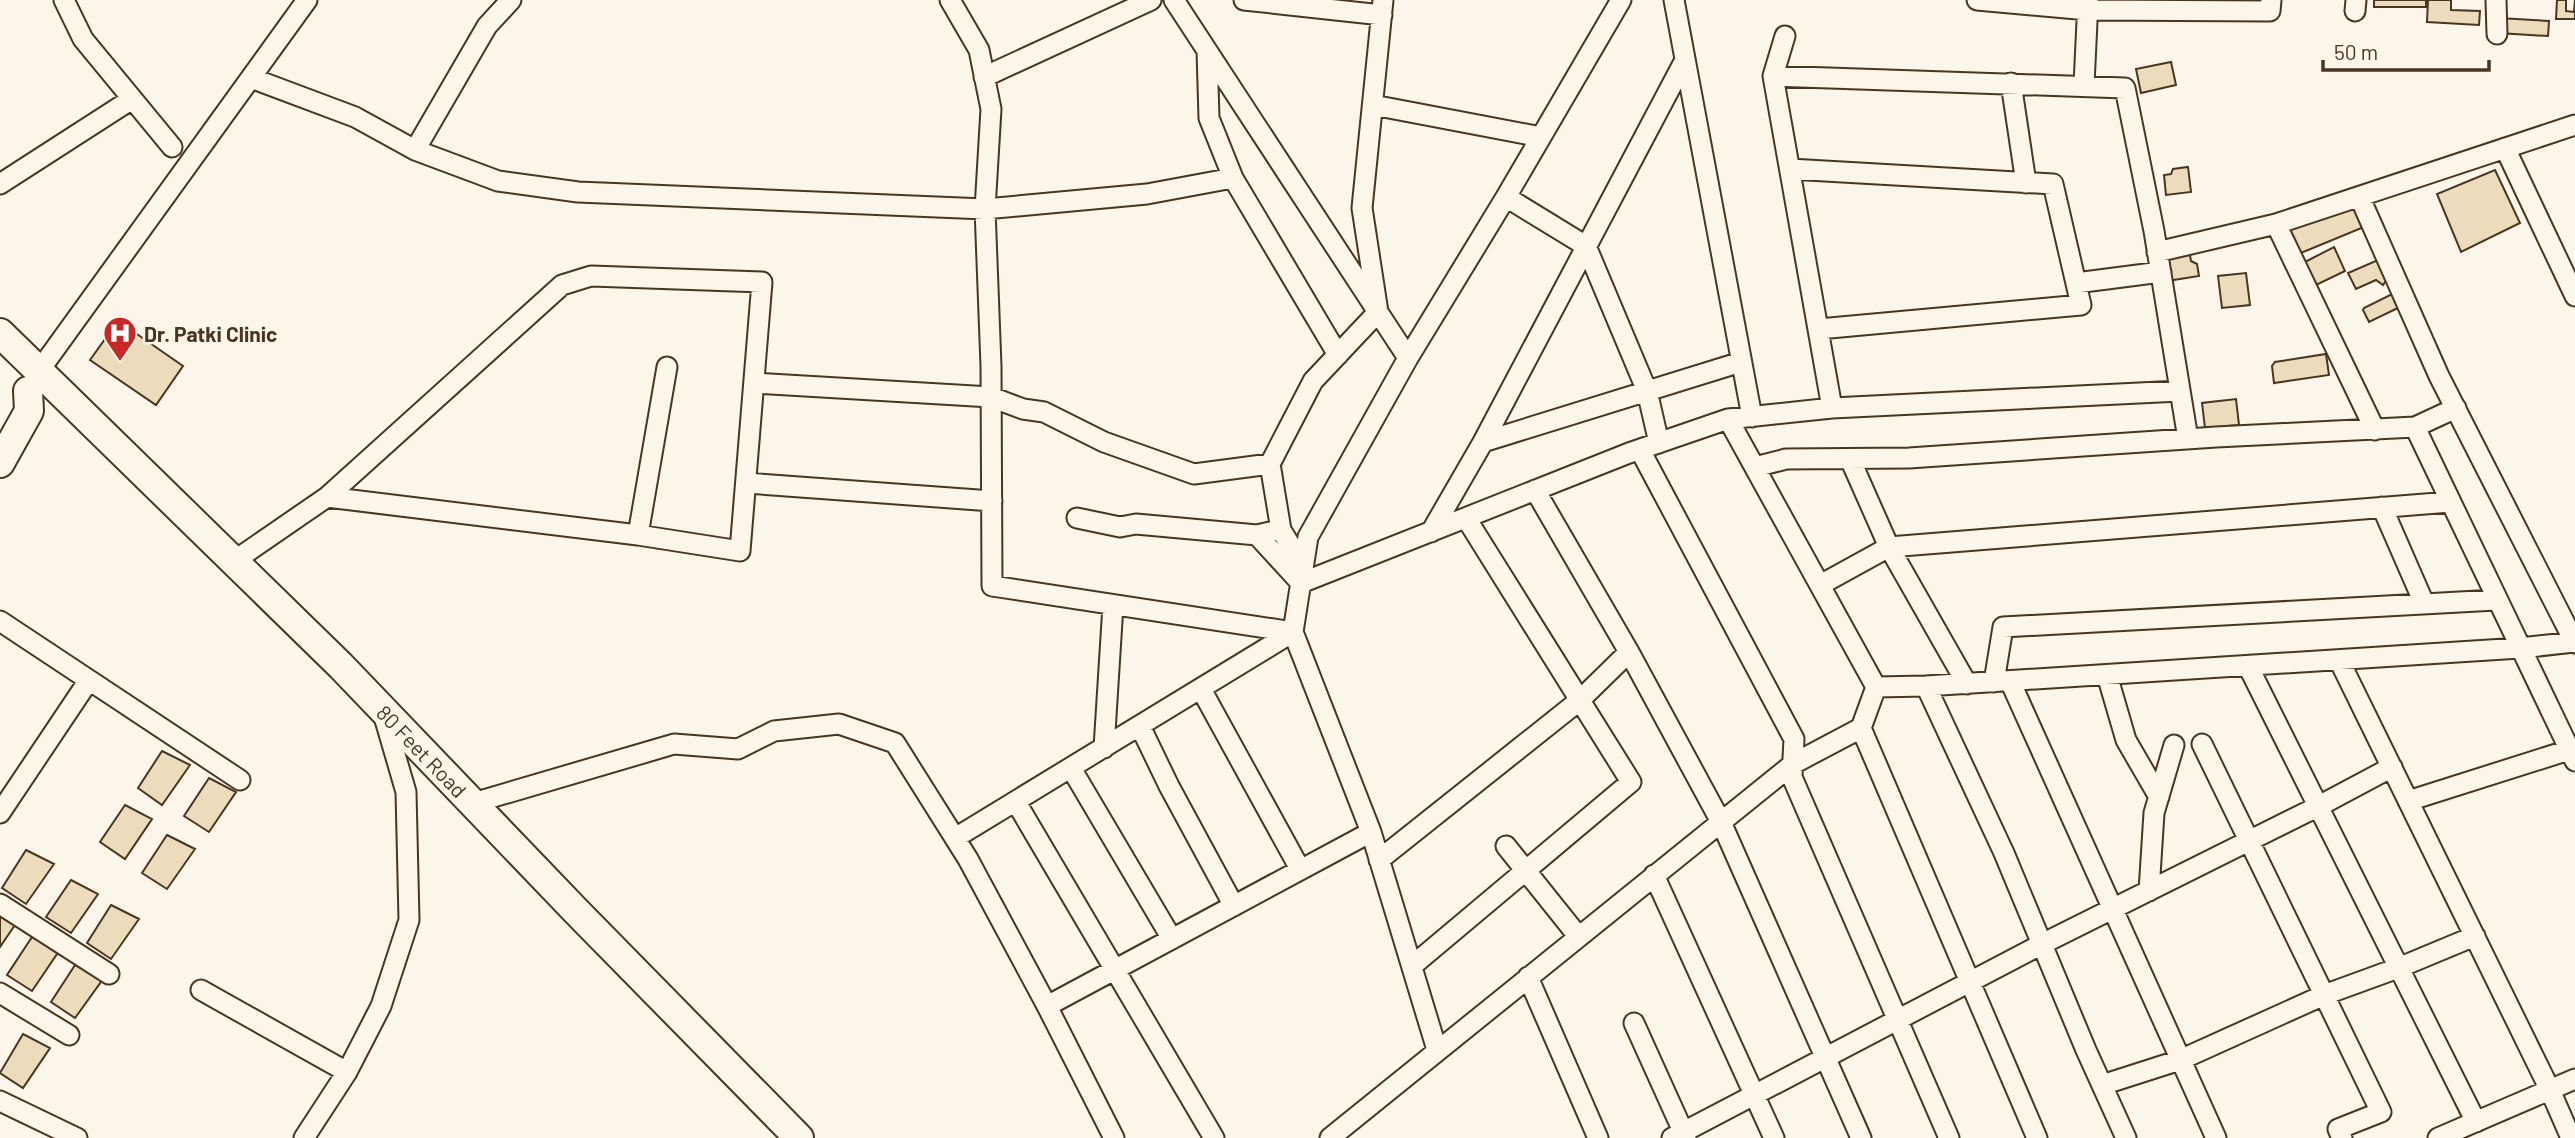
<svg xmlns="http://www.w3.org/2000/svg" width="2575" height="1138" font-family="Barlow,sans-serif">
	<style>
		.building { fill: #ecdcbc; stroke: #4a3520; stroke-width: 2 }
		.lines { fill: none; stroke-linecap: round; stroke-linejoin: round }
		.street-casing { stroke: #4a3520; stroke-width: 23 }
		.secondary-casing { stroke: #4a3520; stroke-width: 32 }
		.street { stroke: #fbf6e9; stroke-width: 19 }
		.secondary { stroke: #fbf6e9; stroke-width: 28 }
		.labels { text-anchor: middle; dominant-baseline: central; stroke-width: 5; stroke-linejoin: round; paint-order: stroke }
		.poi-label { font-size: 21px; font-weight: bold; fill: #4a3520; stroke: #fbf6e9; text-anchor: start }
		.street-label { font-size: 21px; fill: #4a3520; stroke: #fbf6e9 }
	</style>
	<rect width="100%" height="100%" fill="#fbf6e9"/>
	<!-- building -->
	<path class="building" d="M2374 0H2426V7H2374Z
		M2428 0H2451V10L2480 11 2479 25 2427 22Z
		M2557 0H2566V11L2574 12 2575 0V19H2556Z
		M2499 18 2549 21 2548 36 2498 33Z
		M2171 62 2176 85 2141 93 2136 69Z
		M2188 167 2191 192 2166 195 2164 175 2171 174 2173 169Z
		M2495 170 2520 223 2461 252 2437 194Z
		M2355 205 2364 227 2296 255 2286 230Z
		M2334 247 2345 271 2314 286 2303 263Z
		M2189 250 2191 261 2197 264 2199 276 2167 281 2163 254Z
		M2378 260 2388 278 2383 285 2376 280 2356 289 2348 273Z
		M2246 273 2250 305 2222 308 2218 276Z
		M2394 293 2400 307 2369 322 2363 310 2364 308Z
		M118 321 183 366 156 405 90 360Z
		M2326 354 2329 375 2274 383 2272 366 2275 362Z
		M2236 399 2239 425 2205 428 2202 403Z
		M162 751 190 765 162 805 138 788Z
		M209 778 236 792 209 832 184 816Z
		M125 805 152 819 125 859 100 842Z
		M167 835 195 849 167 889 142 873Z
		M26 850 54 864 26 904 2 888Z
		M71 880 98 894 71 933 46 917Z
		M111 905 139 919 111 959 87 943Z
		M0 914 17 922 0 947Z
		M32 937 59 951 32 991 7 975Z
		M75 965 103 979 75 1018 51 1002Z
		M23 1034 50 1048 23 1088 0 1073Z"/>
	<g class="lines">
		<defs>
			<path id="street" d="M64 0 83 39 172 147
				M950 0 979 50 991 109 985 209 991 366 992 586 1293 632 1308 537 1408 358 1506 197 1621 0
				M1174 0 1408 358
				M1244 0 1382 15
				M1674 0 1752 417
				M1977 0 2088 10 2270 11 2271 0
				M2496 0 2497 34
				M2355 11 2356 0
				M1785 36 1773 76 1832 408
				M1207 51 1209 118 1233 178 1338 355
				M1773 76 2125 88 2154 231 2188 439
				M984 77 1151 0
				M251 78 355 117 415 150 498 181 578 192 985 209 1147 194 1233 178
				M2011 83 2026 183
				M2084 85 2088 0
				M1373 105 1541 137
				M2505 148 2575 296
				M415 150 487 26 511 0
				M1790 169 2053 184 2081 305 1819 329
				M0 184 132 99
				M1506 197 1586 246 1647 391 1659 443
				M2360 198 2439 376 2575 643
				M2157 252 2276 224
				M2076 283 2161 272
				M39 371 307 0
				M754 383 991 397 1023 409 1044 412 1104 442 1194 474 1270 464
				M1728 419 1876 687 1926 686 2004 853 2086 1050 2126 1138
				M2415 427 2575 761
				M2375 430 2276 224 2575 125
				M1483 442 1741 362
				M1640 450 1794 739 1792 777 1949 1138
				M1850 459 1889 547 1967 684
				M1755 467 1786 459 1909 458 2216 437 2415 427 2456 408
				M746 483 992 501
				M1535 490 1629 652 1721 822 1861 1138
				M2382 507 2424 603
				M1077 518 1120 527 1136 524 1257 535 1270 532
				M1431 532 1483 442 1685 60
				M638 535 667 367
				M1257 535 1301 583 1629 453 1728 419 1832 408 2180 391
				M234 561 327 497 562 285 591 276 762 282 740 551 638 535 327 497
				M1303 566 1281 530 1270 464 1313 381 1378 312 1362 208 1383 0
				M1820 585 1889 547 2450 502
				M0 621 240 780
				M2339 660 2550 1090 2571 1138
				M2248 666 2476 1122
				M2107 675 2126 740 2159 797
				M2010 681 2216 1138
				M1994 682 2003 627 2496 600
				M1926 686 2520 648 2575 642
				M1201 689 1300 869
				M1140 726 1169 786 1234 906
				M1861 728 2037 1138
				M2202 744 2381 1112 2338 1129 2342 1138
				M1104 748 1113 605
				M1071 768 1172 939
				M2408 801 2569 750
				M1016 802 1214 1138
				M473 803 674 744 738 749 774 731 839 724 895 743 968 859 1047 1006 1114 1138
				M0 813 89 680
				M1371 832 1437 1050
				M955 838 1293 632 1371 832 1047 1006
				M1506 846 1578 936
				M1379 860 1580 700 1629 652
				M1654 875 1774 1138
				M2149 891 2154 813 2174 745
				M0 904 109 974
				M1412 966 1631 782 1466 518
				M1528 977 1598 1138
				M201 990 347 1072
				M0 993 69 1035
				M1634 1023 1686 1138
				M2102 1085 2180 1060 2324 995 2398 968 2475 936
				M0 1101 77 1138
				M304 1138 347 1072 381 1006 409 920 406 792 383 713
				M1330 1138 1793 764 1861 728 1876 687
				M1672 1138 2042 944 2317 807 2392 767
				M2438 1138 2575 1079"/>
			<path id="secondary" d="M0 333 341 666 576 911 799 1138
				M0 463 29 411 28 391"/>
		</defs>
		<!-- street casing -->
		<use href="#street" class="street-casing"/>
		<!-- secondary casing -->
		<use href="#secondary" class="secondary-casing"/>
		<!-- street -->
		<use href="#street" class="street"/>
		<!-- secondary -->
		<use href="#secondary" class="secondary"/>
	</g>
	<!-- icons -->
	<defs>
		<symbol id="hospital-pin" viewBox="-11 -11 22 30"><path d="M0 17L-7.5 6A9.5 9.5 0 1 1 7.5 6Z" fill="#c62828" stroke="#fbf6e9"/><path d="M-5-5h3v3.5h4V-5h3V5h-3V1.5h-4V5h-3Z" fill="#fff"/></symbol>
	</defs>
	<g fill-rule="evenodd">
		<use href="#hospital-pin" x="101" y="314" width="38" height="52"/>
	</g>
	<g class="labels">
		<!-- poi labels -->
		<g class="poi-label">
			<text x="144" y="333">Dr. Patki Clinic</text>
		</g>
		<!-- street labels -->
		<g class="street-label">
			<text transform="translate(422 751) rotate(46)">80 Feet Road</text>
		</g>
	</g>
	<!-- scale -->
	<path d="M2323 60v10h166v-10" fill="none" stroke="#4a3520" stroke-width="3.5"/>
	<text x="2334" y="60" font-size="21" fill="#4a3520" stroke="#fbf6e9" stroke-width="5" paint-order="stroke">50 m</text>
</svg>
